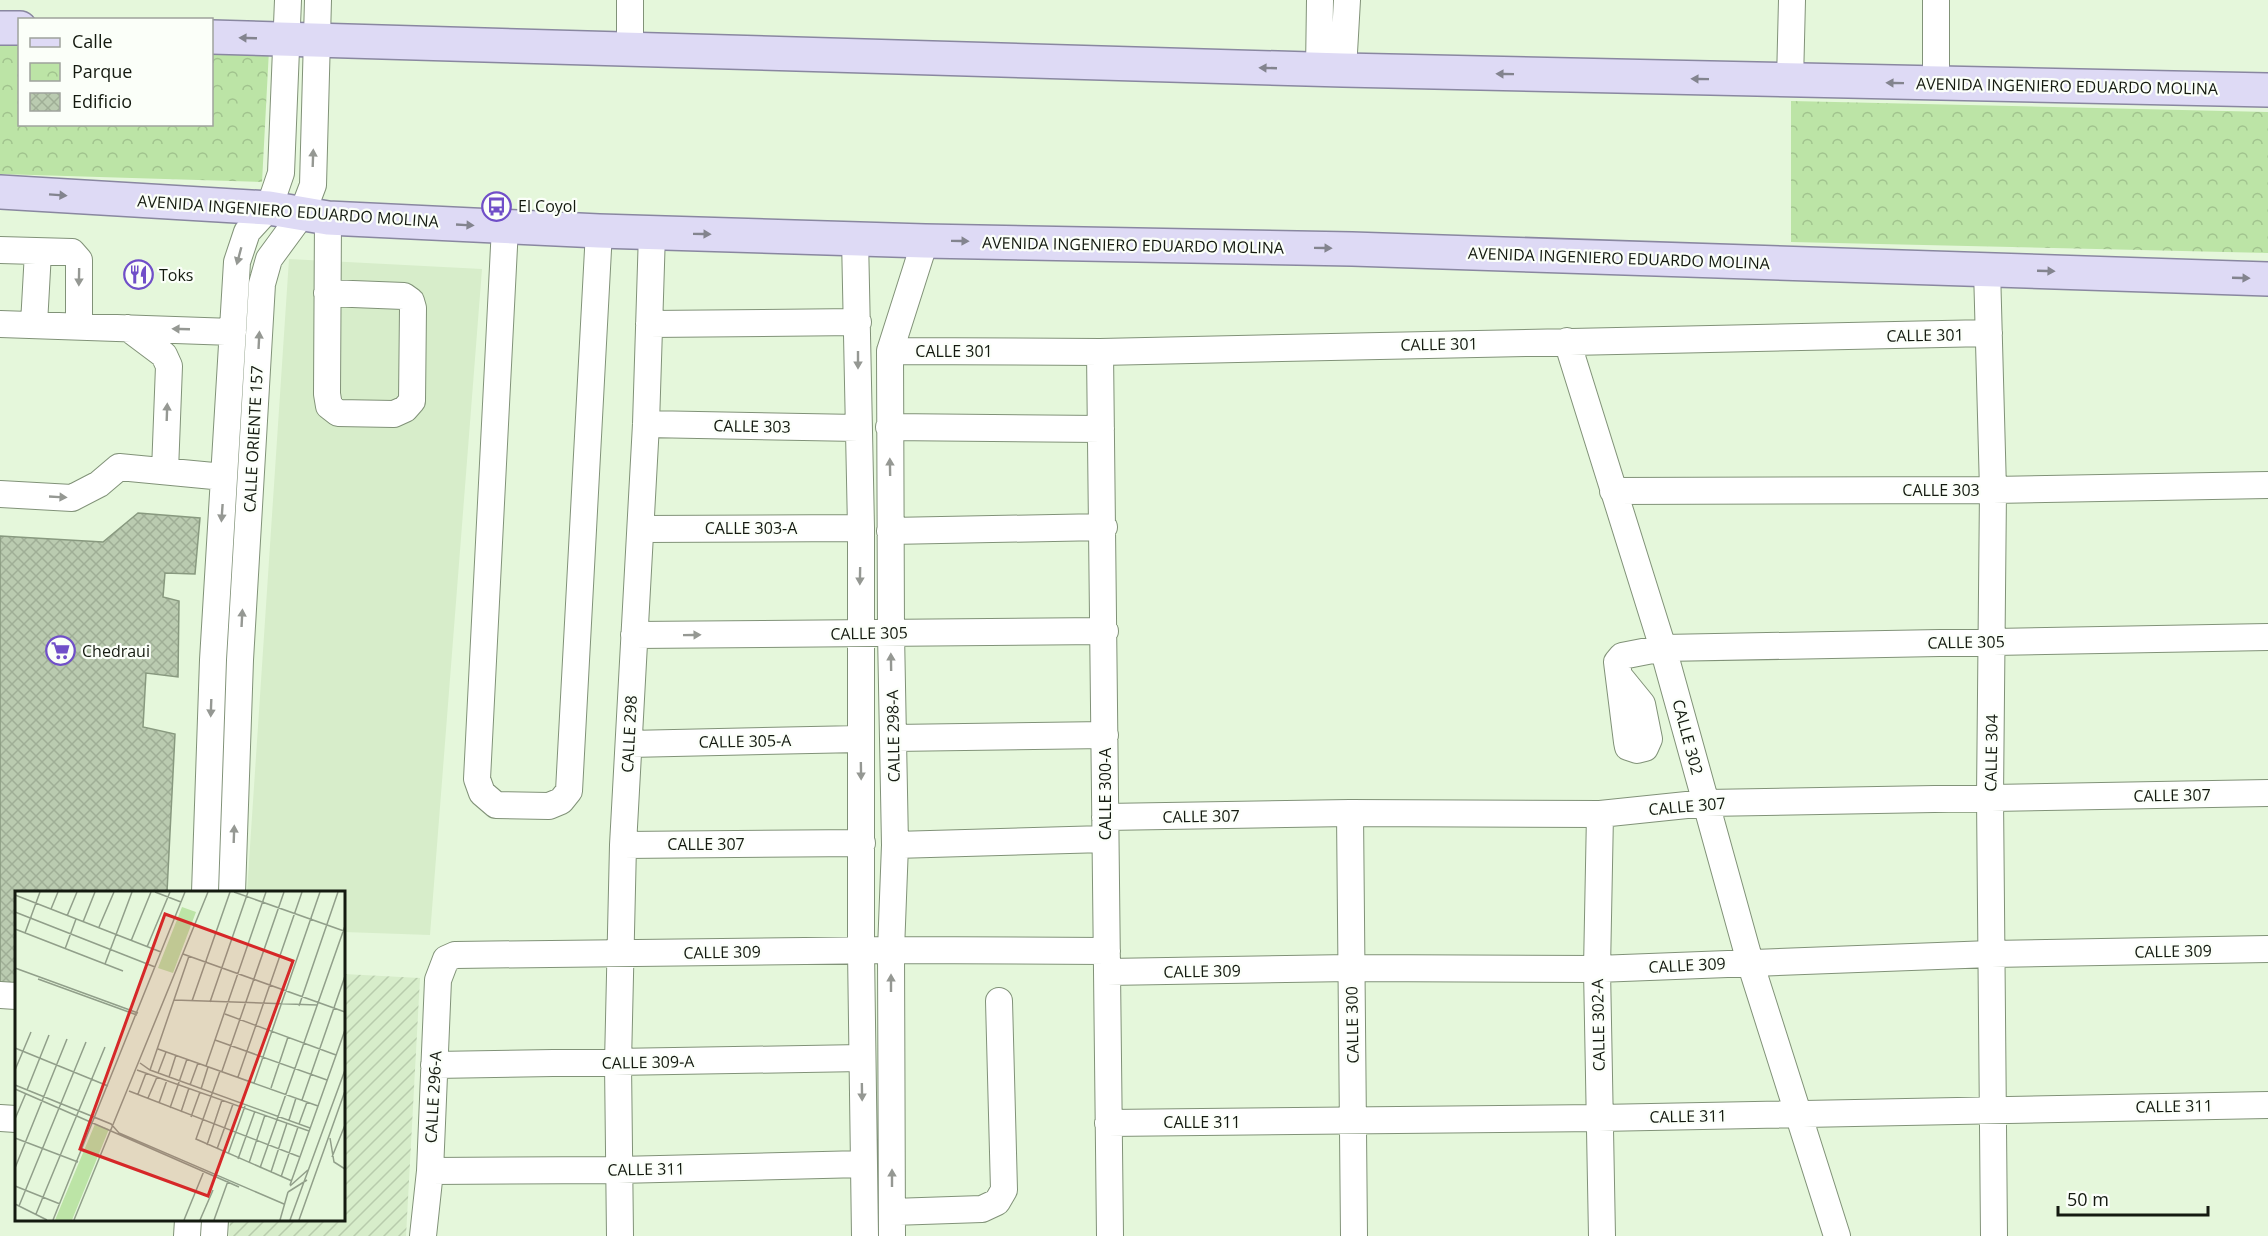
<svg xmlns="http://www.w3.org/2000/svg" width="2268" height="1236" font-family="'Open Sans',sans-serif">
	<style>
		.built { fill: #d7edca }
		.industrial { fill: url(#industrial-furrows) }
		.park { fill: url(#park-crowns) }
		.building { fill: url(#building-cross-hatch); stroke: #88997f; stroke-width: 1.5 }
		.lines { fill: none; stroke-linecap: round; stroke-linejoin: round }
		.minor-casing { stroke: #819278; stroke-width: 28 }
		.major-casing { stroke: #8987a0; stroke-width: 36 }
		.minor { stroke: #fff; stroke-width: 26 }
		.major { stroke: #dedaf5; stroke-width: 33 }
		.oneway { fill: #83848e }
		.oneway2 { fill: #959893 }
		.labels { text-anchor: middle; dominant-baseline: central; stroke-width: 4.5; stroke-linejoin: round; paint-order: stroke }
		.street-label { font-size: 16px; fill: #141a10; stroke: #fbfff9 }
		.poi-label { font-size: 16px; fill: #141a10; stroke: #fbfff9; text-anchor: start }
		.inset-road { fill: none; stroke: #919f8a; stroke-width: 1.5 }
		.view { fill: #d62828; fill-opacity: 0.15; stroke: #d62828; stroke-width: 3 }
		.inset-edge { fill: none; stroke: #141a10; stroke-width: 3 }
	</style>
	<defs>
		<pattern id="industrial-furrows" width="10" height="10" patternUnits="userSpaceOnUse" patternTransform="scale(1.5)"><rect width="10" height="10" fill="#d7edca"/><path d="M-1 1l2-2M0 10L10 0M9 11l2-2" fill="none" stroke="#b8cbac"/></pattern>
		<pattern id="park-crowns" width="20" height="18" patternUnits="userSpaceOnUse" patternTransform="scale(1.5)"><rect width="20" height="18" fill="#bce4a6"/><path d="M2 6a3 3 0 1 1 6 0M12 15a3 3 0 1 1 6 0" fill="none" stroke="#a1c38e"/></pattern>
		<pattern id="building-cross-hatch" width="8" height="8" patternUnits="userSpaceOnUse" patternTransform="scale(1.5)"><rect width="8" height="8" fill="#bacbb0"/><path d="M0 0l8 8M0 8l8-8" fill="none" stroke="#9fae96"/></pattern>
	</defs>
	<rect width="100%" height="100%" fill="#e5f7db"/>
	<!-- built -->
	<path class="built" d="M289 259 482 269 430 935 344 932V892H247Z"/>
	<!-- industrial -->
	<path class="industrial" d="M344 974 420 978 406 1236H229L230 1220H344Z"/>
	<!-- park -->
	<path class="park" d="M0 38 19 39 20 124H212V48L269 50 262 182 0 174Z
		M1791 101 2268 112V253L1791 242Z"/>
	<!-- building -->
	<path class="building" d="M138 513 200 518 195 574 165 573 163 597 179 601 178 677 146 673 143 727 175 734 167 892H16V988H0V536L103 542Z"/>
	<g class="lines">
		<defs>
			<path id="minor" d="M630 49V0
				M1319 70 1320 0
				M1343 70 1347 0
				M1790 81 1792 0
				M1936 83V0
				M505 227 477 779 482 793 496 805 549 806 561 801 569 791 599 231
				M855 238 861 528V951L865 1236
				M0 250 72 252 79 260V326
				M1987 269 1993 490 1990 797 1994 1236
				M327 293 404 296 411 301 413 308 412 401 405 409 394 414 338 413 329 406 327 394 328 218
				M0 324 233 332
				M34 324 38 252
				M649 324 858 322
				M128 328 164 355 169 366 165 471
				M1567 341 1663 648 1750 962 1837 1236
				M890 351 1100 352 1989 333
				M1100 352C1105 646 1104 941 1110 1236
				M646 424 858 428
				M889 427 1101 429
				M1613 491 1993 490 2268 485
				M0 494 72 498 99 484 119 467 224 477
				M641 529 861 528
				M890 531 1104 527
				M634 635 1105 631
				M1620 677 1642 704 1649 739 1645 748 1637 750 1628 747 1627 742 1617 662 1622 656 1663 648 2268 637
				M893 738 1105 735
				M629 744 860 739
				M1350 813 1354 1236
				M1600 814 1597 969 1602 1236
				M1105 817 1350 813 1600 814 1706 803 2268 793
				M623 845 862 843
				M895 845 1105 839
				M205 892 213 660 237 262 247 232 269 208 281 173 288 0
				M232 892 240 660 262 284 269 259 302 214 313 185 318 0
				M1107 972 1350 968 1597 969 1991 954 2268 949
				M0 995 16 996
				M434 1065 862 1058
				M0 1118 16 1119
				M1108 1123 1599 1118 2268 1105
				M430 1171 618 1170 863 1164
				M892 1212 982 1209 997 1202 1004 1190 999 1001
				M187 1236 188 1220
				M214 1236 215 1220
				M423 1236 430 1171 438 980 446 959 455 955 891 950 1107 951
				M620 1236 618 1063 623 845 646 424 652 233
				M892 1236 891 950 895 845 891 633 890 351 925 241"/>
			<path id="major" d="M0 28H20
				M212 37 1343 70 2268 90
				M0 192 269 208 328 218 599 231 925 241 1352 249 2268 279"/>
		</defs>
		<!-- minor casing -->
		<use href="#minor" class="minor-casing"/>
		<!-- major casing -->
		<use href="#major" class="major-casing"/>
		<!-- minor -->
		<use href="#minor" class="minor"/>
		<!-- major -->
		<use href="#major" class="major"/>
	</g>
	<!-- one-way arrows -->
	<defs><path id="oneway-solid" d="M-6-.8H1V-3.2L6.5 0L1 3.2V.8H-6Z" transform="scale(1.5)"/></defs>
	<g class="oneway">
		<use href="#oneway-solid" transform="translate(248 38) rotate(-178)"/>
		<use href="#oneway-solid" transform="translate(1268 68) rotate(-178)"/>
		<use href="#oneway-solid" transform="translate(1505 74) rotate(-179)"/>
		<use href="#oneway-solid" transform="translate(1700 79) rotate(-179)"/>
		<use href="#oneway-solid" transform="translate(1895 83) rotate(-179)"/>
		<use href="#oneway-solid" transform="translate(58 195) rotate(4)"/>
		<use href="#oneway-solid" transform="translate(465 225) rotate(3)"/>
		<use href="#oneway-solid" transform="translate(702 234) rotate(1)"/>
		<use href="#oneway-solid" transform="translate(960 241) rotate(1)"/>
		<use href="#oneway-solid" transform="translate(1323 248) rotate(1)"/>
		<use href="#oneway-solid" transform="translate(2046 271) rotate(2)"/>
		<use href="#oneway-solid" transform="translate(2241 278) rotate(2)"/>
	</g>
	<g class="oneway2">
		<use href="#oneway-solid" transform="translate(313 158) rotate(-88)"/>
		<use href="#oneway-solid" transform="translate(239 256) rotate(105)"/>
		<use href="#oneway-solid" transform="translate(79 277) rotate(91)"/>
		<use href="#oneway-solid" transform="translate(181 329) rotate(-178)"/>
		<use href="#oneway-solid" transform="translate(259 340) rotate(-87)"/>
		<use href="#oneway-solid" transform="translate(858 360) rotate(90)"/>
		<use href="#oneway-solid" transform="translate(167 412) rotate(-88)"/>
		<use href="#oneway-solid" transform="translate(890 467) rotate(-91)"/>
		<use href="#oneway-solid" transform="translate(58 497) rotate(3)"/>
		<use href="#oneway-solid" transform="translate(222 513) rotate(94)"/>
		<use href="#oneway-solid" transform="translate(860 576) rotate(91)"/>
		<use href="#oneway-solid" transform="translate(242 618) rotate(-87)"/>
		<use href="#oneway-solid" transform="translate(692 635) rotate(-1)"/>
		<use href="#oneway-solid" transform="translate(891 662) rotate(-91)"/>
		<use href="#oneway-solid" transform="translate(211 708) rotate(92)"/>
		<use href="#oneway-solid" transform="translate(861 771) rotate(89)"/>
		<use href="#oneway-solid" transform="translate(234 834) rotate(-88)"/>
		<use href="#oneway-solid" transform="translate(891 983) rotate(-90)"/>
		<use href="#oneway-solid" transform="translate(862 1092) rotate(89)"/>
		<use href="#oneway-solid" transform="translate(892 1178) rotate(-90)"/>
	</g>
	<!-- icons -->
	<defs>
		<symbol id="bus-ring" viewBox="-11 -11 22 22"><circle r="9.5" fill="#fbfff9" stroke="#704fc8" stroke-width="1.5"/><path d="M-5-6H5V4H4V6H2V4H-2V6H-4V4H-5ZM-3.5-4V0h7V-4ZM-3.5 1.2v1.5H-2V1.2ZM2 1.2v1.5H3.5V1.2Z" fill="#704fc8"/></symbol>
		<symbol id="restaurant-ring" viewBox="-11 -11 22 22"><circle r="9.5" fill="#fbfff9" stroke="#704fc8" stroke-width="1.5"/><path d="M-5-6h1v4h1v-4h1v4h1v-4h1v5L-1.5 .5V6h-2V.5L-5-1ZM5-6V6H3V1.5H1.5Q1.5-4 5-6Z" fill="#704fc8"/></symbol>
		<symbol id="supermarket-ring" viewBox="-11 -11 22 22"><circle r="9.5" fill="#fbfff9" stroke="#704fc8" stroke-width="1.5"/><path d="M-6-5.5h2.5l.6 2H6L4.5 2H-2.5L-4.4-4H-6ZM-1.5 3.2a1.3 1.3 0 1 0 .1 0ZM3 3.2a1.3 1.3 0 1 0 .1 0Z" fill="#704fc8"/></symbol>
	</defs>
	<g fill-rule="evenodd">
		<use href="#bus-ring" x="480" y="190" width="33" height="33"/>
		<use href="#restaurant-ring" x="122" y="258" width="33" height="33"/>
		<use href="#supermarket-ring" x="44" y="634" width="33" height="33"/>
	</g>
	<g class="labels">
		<!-- street labels -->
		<g class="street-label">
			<text transform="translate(2067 86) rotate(1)">AVENIDA INGENIERO EDUARDO MOLINA</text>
			<text transform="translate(288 211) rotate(4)">AVENIDA INGENIERO EDUARDO MOLINA</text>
			<text transform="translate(1133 245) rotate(1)">AVENIDA INGENIERO EDUARDO MOLINA</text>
			<text transform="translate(1619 258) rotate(2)">AVENIDA INGENIERO EDUARDO MOLINA</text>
			<text transform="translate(1925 335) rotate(-1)">CALLE 301</text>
			<text transform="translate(1439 344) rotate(-1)">CALLE 301</text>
			<text x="954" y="351">CALLE 301</text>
			<text transform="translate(752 426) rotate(1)">CALLE 303</text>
			<text transform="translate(253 439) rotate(-87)">CALLE ORIENTE 157</text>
			<text x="1941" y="490">CALLE 303</text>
			<text x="751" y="528">CALLE 303-A</text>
			<text transform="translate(869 633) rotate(-1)">CALLE 305</text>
			<text transform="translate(1966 642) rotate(-1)">CALLE 305</text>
			<text transform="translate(629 734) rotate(-87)">CALLE 298</text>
			<text transform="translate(893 736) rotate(-91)">CALLE 298-A</text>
			<text transform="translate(1688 737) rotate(75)">CALLE 302</text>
			<text transform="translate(745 741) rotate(-1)">CALLE 305-A</text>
			<text transform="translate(1991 753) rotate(-89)">CALLE 304</text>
			<text transform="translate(1105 794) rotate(-90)">CALLE 300-A</text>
			<text transform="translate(2172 795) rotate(-1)">CALLE 307</text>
			<text transform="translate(1687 806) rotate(-5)">CALLE 307</text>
			<text transform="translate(1201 816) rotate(-1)">CALLE 307</text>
			<text x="706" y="844">CALLE 307</text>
			<text transform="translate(2173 951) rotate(-1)">CALLE 309</text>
			<text transform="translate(722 952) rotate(-1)">CALLE 309</text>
			<text transform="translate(1687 965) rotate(-3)">CALLE 309</text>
			<text transform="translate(1202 971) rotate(-1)">CALLE 309</text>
			<text transform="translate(1352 1025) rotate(-91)">CALLE 300</text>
			<text transform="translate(1598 1025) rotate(-91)">CALLE 302-A</text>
			<text transform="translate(648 1062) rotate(-1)">CALLE 309-A</text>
			<text transform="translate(433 1097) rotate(-87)">CALLE 296-A</text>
			<text transform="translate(2174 1106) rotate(-1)">CALLE 311</text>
			<text transform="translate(1688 1116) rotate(-1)">CALLE 311</text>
			<text x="1202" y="1122">CALLE 311</text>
			<text transform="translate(646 1169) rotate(-1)">CALLE 311</text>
		</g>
		<!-- poi labels -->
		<g class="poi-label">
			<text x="518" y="206">El Coyol</text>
			<text x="159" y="275">Toks</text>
			<text x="82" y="651">Chedraui</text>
		</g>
	</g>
	<!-- overview -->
	<g transform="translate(15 891)">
		<rect width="330" height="330" fill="#e5f7db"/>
		<path d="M167 16 181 21 158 82 143 77ZM80 233 94 238 57 329H40Z" fill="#bce4a6"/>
		<path class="inset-road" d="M140 1 166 11M219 1 329 40M0 4 146 61M36 18 43 1M0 21 140 76M52 25 62 1M68 31 80 1M84 36 99 1M0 38 108 80M10 42 25 1M116 50 136 1M132 56 155 1M50 58 61 28M168 63 330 121M90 73 117 1M0 77 123 122M23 88 122 124M159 109 302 114M177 110 215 1M195 111 233 1M284 115 323 1M210 123 321 164M200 149 312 189M0 157 93 195M143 158 303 215M125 172 135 179 295 237M191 175 251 1M0 179 16 141M122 179 294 240M135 179 174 65M205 180 181 248 277 290M207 180 269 1M143 182 151 161M154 186 161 164M223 186 287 1M239 192 305 1M0 194 96 233 104 242 269 313M175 194 183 172M256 197 273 146M0 198 224 296M186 198 193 176M12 199 34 144M114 200 285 266M123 203 131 182M133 207 142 186M287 209 330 85M144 212 152 189M155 217 172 168M166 221 174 197M176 226 185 201M0 228 11 202M274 229 281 207M284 233 292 211M0 247 63 271M315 247 319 271 330 278M192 254 207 209M202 258 218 213M213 263 230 215M317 266 330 234M223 268 240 220M234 272 250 224M0 277 52 148M245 277 330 35M256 281 272 232M266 286 283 236M275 294 330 139M0 295 45 313M275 295 294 278M273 301 292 289M0 313 32 329M4 315 71 151M21 323 90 156M38 329 170 1M59 329 193 1M169 329 189 280M185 329 198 299M199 329 213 290M265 329 273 301M275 329 330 179M284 329 330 200"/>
		<path class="view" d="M150 23 278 70 193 305 65 258Z"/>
		<rect width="330" height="330" class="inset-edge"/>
	</g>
	<!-- legend -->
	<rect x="18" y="18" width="195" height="108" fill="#fbfff9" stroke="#9fa39c" stroke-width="1.5"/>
	<rect x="30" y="38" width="30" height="9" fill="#dedaf5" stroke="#9fa39c" stroke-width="1.5"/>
	<text x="72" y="48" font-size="18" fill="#141a10">Calle</text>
	<rect x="30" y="63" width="30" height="18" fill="url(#park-crowns)" stroke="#9fa39c" stroke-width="1.5"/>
	<text x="72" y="78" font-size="18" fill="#141a10">Parque</text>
	<rect x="30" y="93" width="30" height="18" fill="url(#building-cross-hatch)" stroke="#9fa39c" stroke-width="1.5"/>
	<text x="72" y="108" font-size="18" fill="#141a10">Edificio</text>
	<!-- scale -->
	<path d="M2058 1206v9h150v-9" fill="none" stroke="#141a10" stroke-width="3"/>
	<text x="2067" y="1206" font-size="18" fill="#141a10" stroke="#fbfff9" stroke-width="4.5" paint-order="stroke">50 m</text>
</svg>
